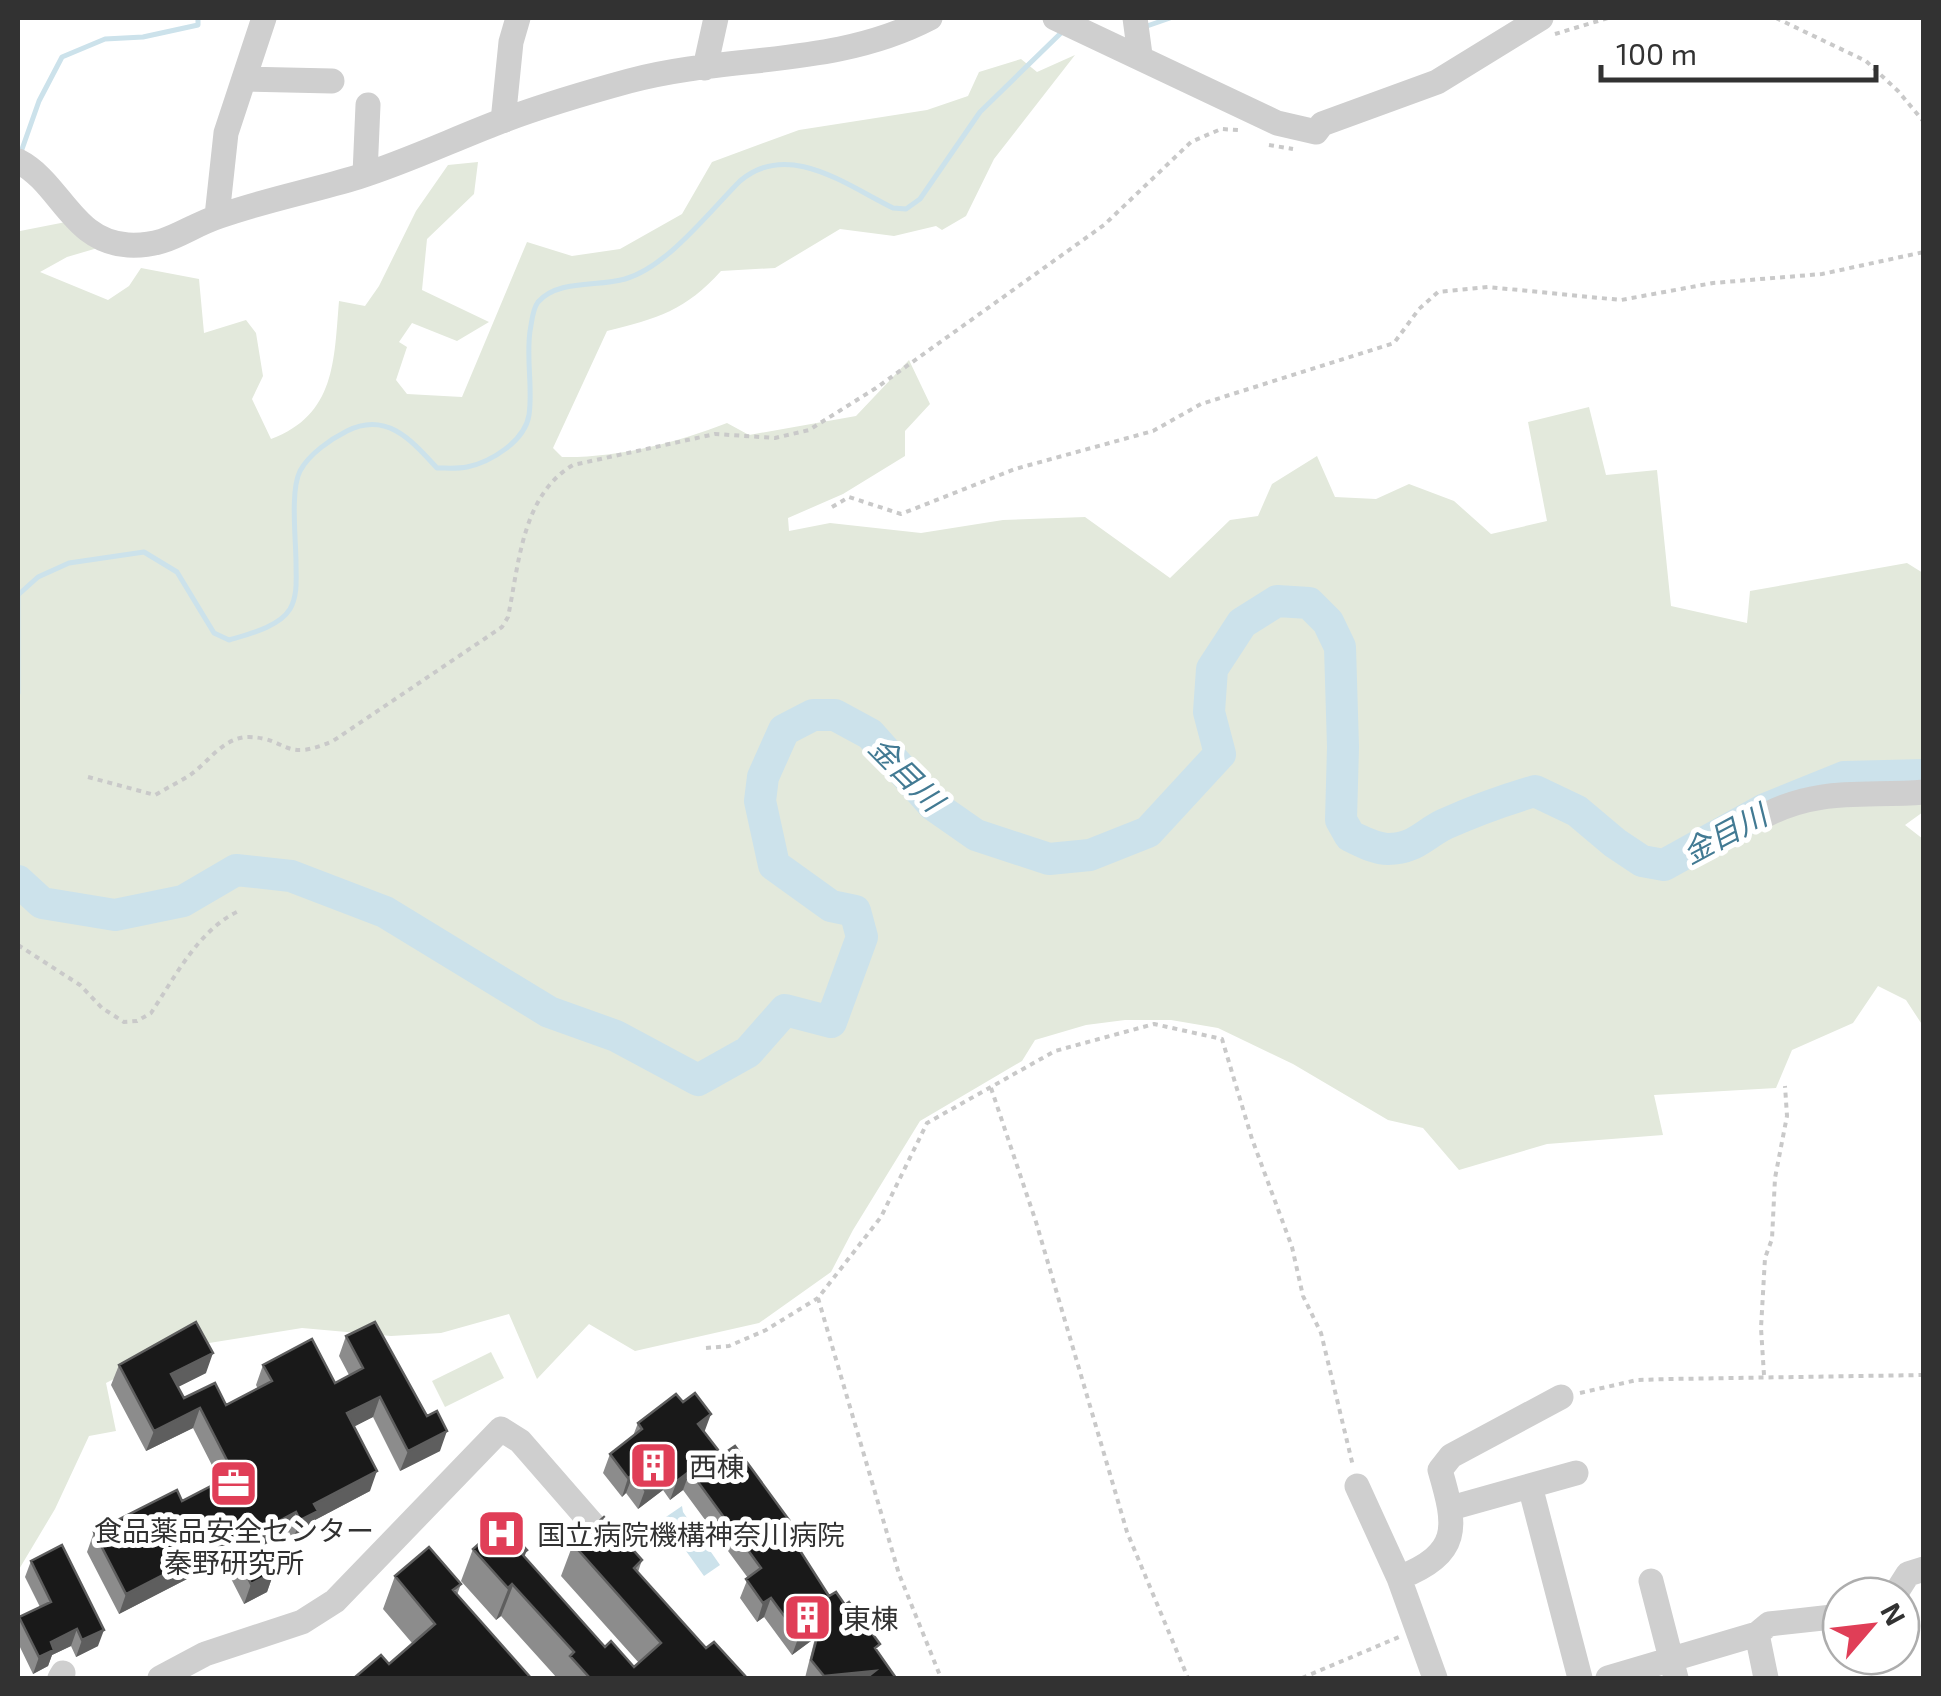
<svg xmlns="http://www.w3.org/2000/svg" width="1941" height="1696" font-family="'Exo 2','Noto Sans JP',sans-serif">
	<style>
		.green { fill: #e3e9dc }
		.water { fill: #cce2eb }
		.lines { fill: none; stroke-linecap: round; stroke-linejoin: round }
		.stream { stroke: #cce2eb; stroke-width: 5 }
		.river { stroke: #cce2eb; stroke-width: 32 }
		.path { stroke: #c9c9c9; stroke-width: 4; stroke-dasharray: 5 5; stroke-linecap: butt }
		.minor { stroke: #cfcfcf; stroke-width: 25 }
		.wall { fill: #8c8c8c }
		.shaded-wall { fill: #5e5e5e }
		.building { fill: #191919; stroke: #5e5e5e; stroke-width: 2.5 }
		.labels { text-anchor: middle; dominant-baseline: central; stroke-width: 10; stroke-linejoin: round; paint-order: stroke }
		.poi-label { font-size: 28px; fill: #323232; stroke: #fff; text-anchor: start }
		.water-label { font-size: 30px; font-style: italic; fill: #427a93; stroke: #fff }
	</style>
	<rect width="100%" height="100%" fill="#fff"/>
	<!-- green -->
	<path class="green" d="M1075 55 994 159 966 216 942 230 936 226 894 236 840 229 775 268 721 271C686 310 657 319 607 331L553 448 562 457C617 458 676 443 727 423L749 435 856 416 909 360 930 404 905 431V456L843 494 788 518 789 531 830 523 921 533 1003 520 1085 517 1170 578 1230 520 1258 516 1272 484 1317 456 1335 497 1376 499 1409 484 1454 501 1491 534 1547 521 1528 422 1589 407 1606 475 1657 470 1671 606 1747 623 1750 591 1907 563 1923 573V812L1905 825 1923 839V1026L1906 1000 1878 986 1853 1023 1792 1050 1776 1088 1654 1095 1663 1135 1547 1144 1459 1170 1423 1128 1388 1120 1293 1064 1218 1028 1171 1020H1125L1086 1025 1035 1040 1022 1061 920 1121 853 1230 831 1272 759 1323 635 1351 589 1324 537 1379 509 1314 441 1333 391 1336 302 1328 209 1343 193 1339 106 1383 116 1431 89 1436 55 1509 18 1571V229L20 231 71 221 101 247 67 257 40 272 108 300 129 286 141 268 199 279 204 333 246 320 256 333 263 376 252 399 271 439C336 415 334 360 339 301L365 306 379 286 416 211 448 165 478 162 474 194 427 239 422 290 489 322 457 341 412 323 399 342 407 347 396 380 407 394 462 397 527 242 572 256 620 249 682 214 712 162 799 130 927 110 968 96 979 72 1021 59 1037 72Z
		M491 1352 504 1378 445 1407 432 1381Z"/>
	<!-- water -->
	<path class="water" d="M682 1506 683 1512 720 1565 704 1576 663 1519Z"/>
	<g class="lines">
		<!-- stream -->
		<path class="stream" d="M1147 26 1170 18
			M21 152 39 101 62 57 105 39 143 37 198 25V18
			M18 693V595L38 577 69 563 144 552 177 572 214 633 229 640C249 634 279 627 290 609 298 595 296 578 296 563 296 540 290 491 300 471 309 454 331 439 347 431 387 411 412 441 437 468 446 468 458 469 467 467 491 462 525 441 529 415 533 388 526 359 530 331 532 322 532 310 538 302 558 279 598 287 625 279 667 267 709 212 740 181 788 140 846 185 893 208L906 209 920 199 980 112 1063 31"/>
		<!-- river -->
		<path class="river" d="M18 881 42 903 115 915 183 901 236 870 291 876 385 912 549 1012 616 1036 698 1080 748 1052 785 1010 831 1022 862 937 855 911 831 906 774 865 760 801 763 777 784 730 813 715H835L870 734 933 805 976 835 1049 859 1090 855 1148 832 1220 754 1209 712 1212 669 1242 623 1277 601 1309 603 1328 622 1340 647 1343 747 1341 820 1350 836C1361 841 1375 849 1388 849 1415 849 1424 834 1445 824 1474 811 1504 800 1535 791L1577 811 1615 843 1642 861 1664 865 1765 809 1844 777 1924 775"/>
		<!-- path -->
		<path class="path" d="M1776 18 1866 61 1898 91 1924 122
			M1555 34 1608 18
			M1269 145 1293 149
			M832 507 849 497 901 514 1015 469 1153 431 1201 404 1394 343 1419 309 1438 292 1488 287 1621 300 1713 283 1822 274 1924 252
			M88 777 155 795C167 788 179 782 190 775 209 762 223 737 249 737 289 738 282 763 333 741L502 627 508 617C519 564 522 495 573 465L715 434 775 438 809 430 876 388 1104 225 1191 142 1221 129 1238 130
			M18 945 80 985 102 1008 124 1022 137 1021 151 1013C175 977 199 929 239 911
			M991 1088 1036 1222 1127 1532 1188 1678
			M818 1298 899 1574 941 1678
			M706 1348 729 1346 766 1330 818 1298 881 1217 927 1123 1055 1051 1154 1024 1222 1039 1252 1139 1292 1247 1303 1296 1321 1333 1353 1466
			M1764 1375 1761 1328 1765 1258 1772 1239 1775 1178 1787 1116 1785 1086
			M1580 1393 1637 1380 1670 1379 1924 1375
			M1302 1678 1399 1637"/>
		<!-- minor -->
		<path class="minor" d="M1055 18 1277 123 1316 132 1322 124 1437 82 1541 18
			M1135 18 1140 55
			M705 68 716 18
			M244 79 332 81
			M503 121 511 42 518 18
			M18 161C61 183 72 242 128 245 169 247 184 228 220 216 265 200 312 191 358 177 406 162 452 140 499 122 541 106 585 93 629 81 729 54 834 68 930 18
			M365 174 368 105
			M217 216 226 133 264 18
			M1766 815C1820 787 1866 797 1924 792
			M1357 1486 1399 1578 1435 1678
			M1530 1486 1580 1678
			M1451 1508 1576 1473
			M1399 1578C1461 1553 1457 1528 1440 1470L1451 1456 1561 1397
			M1651 1581 1676 1678
			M1894 1596 1908 1574 1924 1569
			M1757 1634 1766 1678
			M60 1678 63 1673
			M160 1678 205 1654 302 1622 335 1601 501 1429 520 1441 615 1550
			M1608 1678 1757 1634 1769 1624 1841 1616"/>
	</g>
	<!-- wall -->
	<path class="wall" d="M346 1336 440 1451 400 1471 373 1417 354 1426 370 1491 315 1520 310 1532 293 1540 289 1532 261 1546 274 1572 267 1592 244 1604 222 1561 119 1614 87 1552 94 1532 182 1501 220 1481 193 1428 146 1451 111 1385 119 1365 206 1373 178 1387 184 1398 226 1405 258 1389 256 1385 263 1365 335 1383 349 1375 339 1356Z
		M638 1423 705 1432 722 1455 789 1520 786 1529 829 1596 877 1651 896 1678H805L815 1638 792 1655 764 1617 757 1622 740 1598 748 1578 683 1490 670 1500 663 1490 638 1509 626 1493 622 1497 603 1473 610 1454 633 1436Z
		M573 1544 642 1560 638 1572 706 1648 747 1678H557L501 1616 496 1620 461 1581 473 1549 524 1557 605 1647 634 1667 639 1663 561 1576Z
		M31 1561 98 1646 76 1657 71 1646 52 1655 48 1666 33 1674 18 1643V1622L19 1617 40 1607 25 1577Z
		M395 1576 461 1584 457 1595 531 1678 389 1664 412 1643 383 1609Z"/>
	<!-- shaded-wall -->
	<path class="shaded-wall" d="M213 1353 206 1373 164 1394 171 1374Z
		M380 1397 373 1417 340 1434 347 1413Z
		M200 1408 193 1428 146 1451 154 1431Z
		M711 1414 704 1433 698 1424Z
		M447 1431 440 1451 400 1471 408 1451Z
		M377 1471 370 1491 315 1520 310 1532 293 1540 300 1520 314 1504Z
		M670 1471 663 1490 638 1509 645 1490Z
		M690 1471 683 1490 670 1500 677 1481Z
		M633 1475 626 1493 622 1497 628 1478Z
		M296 1512 289 1532 247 1554 255 1534Z
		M229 1541 222 1561 119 1614 126 1594Z
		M527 1550 501 1616 496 1620 522 1554Z
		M274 1572 267 1592 244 1604 251 1584Z
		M771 1598 764 1617 757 1622 763 1603Z
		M822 1619 815 1638 792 1655 799 1636Z
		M77 1629 71 1646 52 1655 48 1666 33 1674 39 1657 51 1642Z
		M104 1630 98 1646 76 1657 82 1640Z
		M875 1671 873 1678H823L824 1676Z"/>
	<!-- building -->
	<path class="building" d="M196 1322 213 1353 171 1374 184 1398 215 1383 226 1405 272 1381 263 1365 312 1339 335 1383 363 1368 346 1336 375 1322 427 1416 437 1411 447 1431 408 1451 380 1397 347 1413 377 1471 314 1504 318 1511 300 1520 296 1512 255 1534 274 1572 251 1584 229 1541 126 1594 94 1532 177 1490 182 1501 234 1474 200 1408 154 1431 119 1365Z
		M695 1393 711 1414 698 1424 722 1455 735 1446 789 1520 783 1524 829 1596 836 1592 845 1605 849 1602 880 1644 875 1648 896 1678H866L875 1671 824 1676 811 1660 822 1619 799 1636 771 1598 763 1603 746 1579 761 1568 690 1471 677 1481 670 1471 645 1490 633 1475 628 1478 610 1454 642 1429 638 1423 676 1394 683 1402Z
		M604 1517 642 1560 634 1568 706 1648 714 1642 747 1678H590L570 1656 574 1652 512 1584 508 1588 473 1549 502 1523 527 1550 522 1554 605 1647 611 1641 634 1667 661 1643 573 1544Z
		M62 1545 104 1630 82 1640 77 1629 51 1642 54 1650 39 1657 19 1617 51 1602 31 1561Z
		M429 1547 461 1584 453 1590 531 1678H354L381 1655 389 1664 435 1624 395 1576Z"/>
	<!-- icons -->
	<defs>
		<symbol id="building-square" viewBox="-11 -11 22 22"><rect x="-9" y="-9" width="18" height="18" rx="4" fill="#e03e57" stroke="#fff"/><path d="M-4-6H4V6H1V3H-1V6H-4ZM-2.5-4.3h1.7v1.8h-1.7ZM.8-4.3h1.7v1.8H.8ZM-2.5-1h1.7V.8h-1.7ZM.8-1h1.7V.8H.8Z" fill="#fff"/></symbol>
		<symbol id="office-square" viewBox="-11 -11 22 22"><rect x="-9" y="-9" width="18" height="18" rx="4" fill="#e03e57" stroke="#fff"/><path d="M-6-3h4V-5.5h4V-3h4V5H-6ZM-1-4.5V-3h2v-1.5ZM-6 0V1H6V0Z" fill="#fff"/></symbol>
		<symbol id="hospital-square" viewBox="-11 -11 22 22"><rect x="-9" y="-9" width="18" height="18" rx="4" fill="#e03e57" stroke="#fff"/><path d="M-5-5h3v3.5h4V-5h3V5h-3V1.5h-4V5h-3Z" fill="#fff"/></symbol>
	</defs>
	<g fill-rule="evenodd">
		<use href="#building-square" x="626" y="1438" width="55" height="55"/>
		<use href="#office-square" x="206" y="1456" width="55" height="55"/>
		<use href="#hospital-square" x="474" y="1506" width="55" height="55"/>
		<use href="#building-square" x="780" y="1590" width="55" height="55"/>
	</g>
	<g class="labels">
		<!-- poi labels -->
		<g class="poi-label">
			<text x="689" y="1466">西棟</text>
			<text x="234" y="1530" text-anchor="middle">食品薬品安全センター<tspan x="234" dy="32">秦野研究所</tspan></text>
			<text x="537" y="1534">国立病院機構神奈川病院</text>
			<text x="843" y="1618">東棟</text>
		</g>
		<!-- water labels -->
		<g class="water-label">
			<text transform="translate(907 773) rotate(45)">金目川</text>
			<text transform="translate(1724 833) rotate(-28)">金目川</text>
		</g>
	</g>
	<!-- border -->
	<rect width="1941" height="1696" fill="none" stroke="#323232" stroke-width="40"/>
	<!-- north arrow -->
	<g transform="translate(1871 1626) rotate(62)"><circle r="48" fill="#ffffff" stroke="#adadad" stroke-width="2.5"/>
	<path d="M0-8L18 38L0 25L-18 38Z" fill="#e03e57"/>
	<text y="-15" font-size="28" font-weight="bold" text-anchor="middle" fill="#323232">N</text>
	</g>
	<!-- scale -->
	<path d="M1601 65v15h275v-15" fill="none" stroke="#323232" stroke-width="5"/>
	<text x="1616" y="65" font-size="30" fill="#323232" stroke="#ffffff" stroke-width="8" paint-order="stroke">100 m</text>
</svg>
